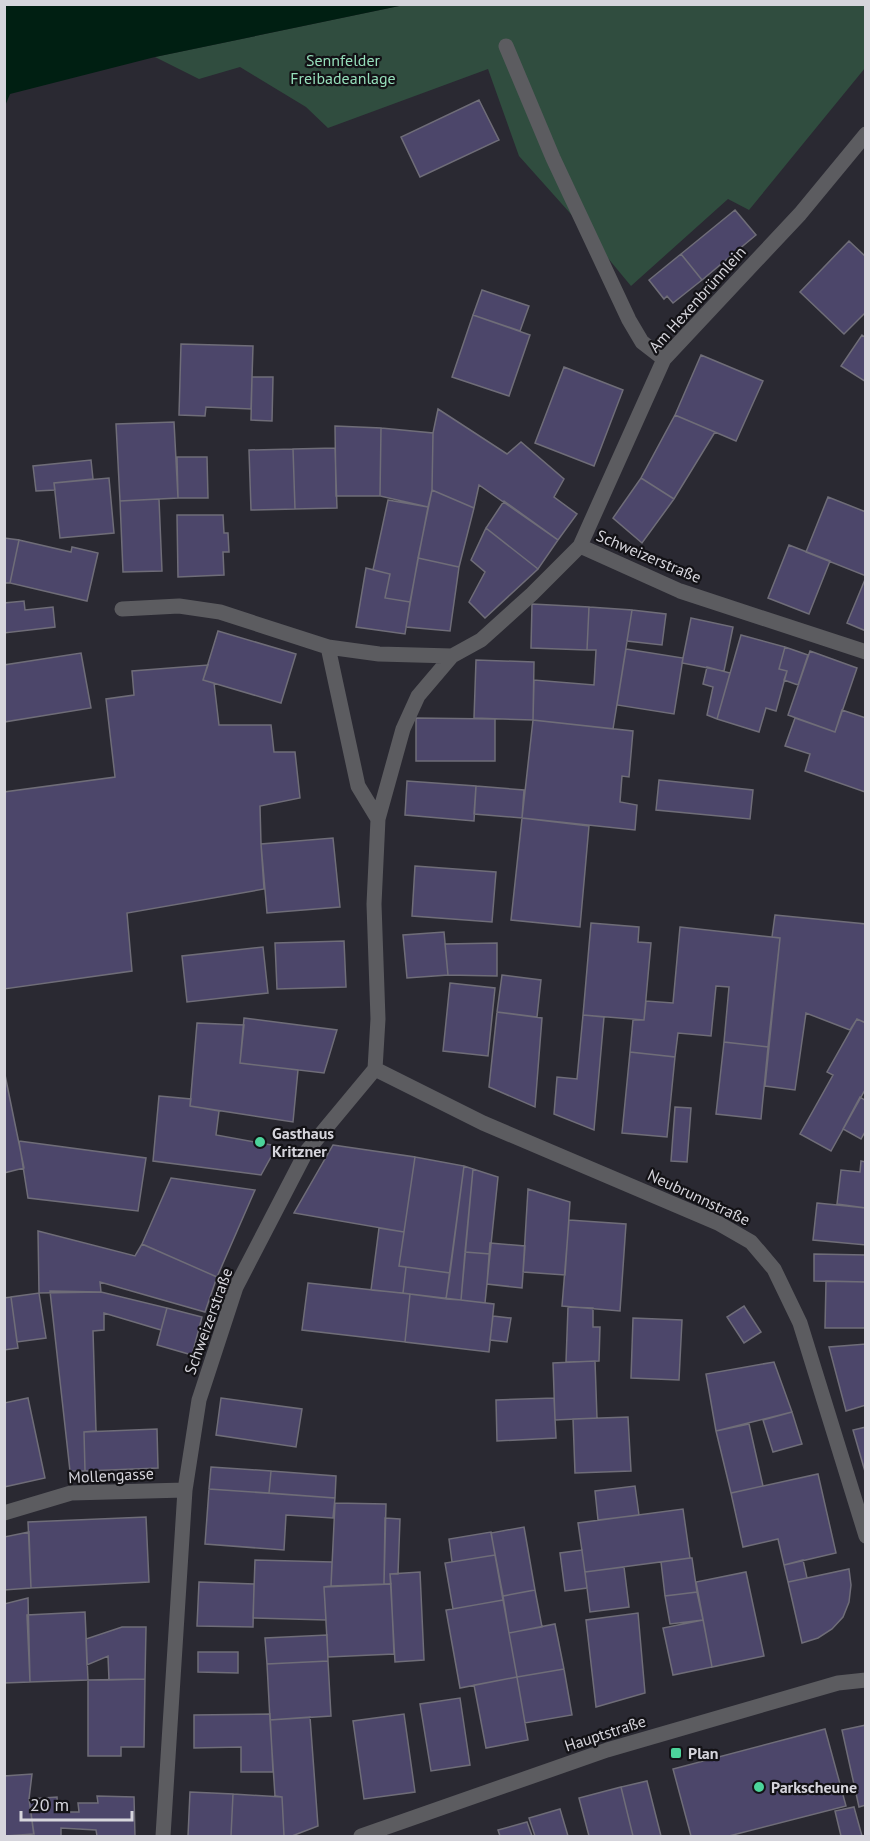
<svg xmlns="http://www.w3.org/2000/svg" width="870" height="1841" font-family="'PT Sans',sans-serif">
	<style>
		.green { fill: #304d3f }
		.water { fill: #001f12 }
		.building { fill: #4c466a; stroke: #6f6d78; stroke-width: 1.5 }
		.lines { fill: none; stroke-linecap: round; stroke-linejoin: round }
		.minor { stroke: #5c5c60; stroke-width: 15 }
		.poi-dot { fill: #4cd49b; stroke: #131216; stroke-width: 2 }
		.labels { text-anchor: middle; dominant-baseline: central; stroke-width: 4.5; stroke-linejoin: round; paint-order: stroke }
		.park-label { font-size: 16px; fill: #96dfbb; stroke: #131216 }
		.street-label { font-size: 16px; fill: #d6d5dc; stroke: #131216 }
		.poi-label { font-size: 16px; font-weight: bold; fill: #d6d5dc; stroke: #131216; text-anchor: start }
	</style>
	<rect width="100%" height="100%" fill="#2a2932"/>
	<!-- green -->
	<path class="green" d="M404 5H865V68L749 210 728 199 631 286 578 222 519 156 488 69 328 128 306 107 240 67 199 79 155 57Z"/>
	<!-- water -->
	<path class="water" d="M5 4H404V5L155 57 10 94 5 106Z"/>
	<!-- building -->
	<path class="building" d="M479 100 499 140 420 177 401 137Z
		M735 210 756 235 702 280 681 254Z
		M849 241 866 257V312L844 334 800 292Z
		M681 254 702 280 673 303 667 296 664 299 649 280Z
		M482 290 529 306 520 331 473 315Z
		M473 315 530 335 509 396 452 377Z
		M862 335 866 338V382L841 366Z
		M181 344 253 346 251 409 206 407 205 416 179 415Z
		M701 355 763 381 736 441 675 415Z
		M564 367 623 390 594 466 535 443Z
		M252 377H273L272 421 251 420Z
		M438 409 507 454 521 442 564 479 554 497 577 514 558 540 479 485 474 508 432 490 433 433Z
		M675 415 715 432 674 499 641 478Z
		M174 422 178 498 120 501 116 424Z
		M335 426 381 428 380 496H336Z
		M381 428 433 433 432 490 428 507 380 496Z
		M335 448 337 508 295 509 293 449Z
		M293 449 295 509 251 510 249 450Z
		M177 457H207L208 498H178Z
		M91 460 93 479 54 483 55 490 36 491 33 466Z
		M109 478 114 533 60 538 54 483Z
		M641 478 674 499 642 543 613 518Z
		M432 490 474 508 459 567 418 558Z
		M828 497 866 512V576L806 552Z
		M159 499 162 571 123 572 120 501Z
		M388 500 428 507 410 602 385 598 390 574 373 570Z
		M504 501 558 540 538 569 486 528Z
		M177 515H223L224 533H228L229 552H223L224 575 178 577Z
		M486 528 538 569 485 618 469 602 485 572 471 560Z
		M4 538 19 540 10 583H4Z
		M19 540 71 552 72 547 98 553 87 601 10 583Z
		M789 545 830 561 809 614 768 598Z
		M418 558 459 567 450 631 406 627Z
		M366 568 390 574 385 598 410 602 405 634 356 627Z
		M866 577V631L847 623Z
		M24 601 25 610 53 607 55 627 4 633V603Z
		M532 604 589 607 587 650 531 648Z
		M589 607 632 610 613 729 533 720 534 680 594 685 596 650H587Z
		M632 610 666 614 662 645 627 641Z
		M691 618 733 627 724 671 682 663Z
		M218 631 296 654 281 703 203 680Z
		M741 635 785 647 779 669 787 671 776 711 766 708 759 732 717 719Z
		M785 647 808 655 798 685 784 680 787 671 779 669Z
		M626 649 683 658 674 714 617 705Z
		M810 651 857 668 835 732 788 715Z
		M81 653 91 708 4 722V665Z
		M476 660 534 662 533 720 474 718Z
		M208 665 203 680 214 683 219 725H271L274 752H295L300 798 260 806 261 844 264 889 127 913 132 971 4 989V792L115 777 106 699 134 695 132 671Z
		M707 667 730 673 717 719 707 715 713 687 703 684Z
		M842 710 866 718 865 792 805 771 810 754 785 746 795 718 835 732Z
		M416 718 495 719V761H416Z
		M533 720 633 731 629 777 622 776 620 802 637 805 635 830 522 818Z
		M659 780 753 790 750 819 656 810Z
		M407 781 476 786 474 821 405 815Z
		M476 786 524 790 522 818 474 814Z
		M522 818 589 826 580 927 511 920Z
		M333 838 340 907 267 913 261 844Z
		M415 866 496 872 492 922 412 916Z
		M775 915 866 924V1023L857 1019 850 1030 806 1013 795 1090 765 1086 780 938 772 937Z
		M591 923 639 927 638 942 651 943 644 1020 583 1015Z
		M680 927 780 938 768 1047 724 1042 729 987 716 986 711 1036 678 1033 675 1057 630 1052 633 1020H644L646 1001 673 1003Z
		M444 932 448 975 407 978 403 935Z
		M344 941 346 987 277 989 275 943Z
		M497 943V976L448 975 445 944Z
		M263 947 268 993 187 1002 182 956Z
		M502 975 541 980 537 1017 497 1012Z
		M450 983 495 988 488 1056 443 1051Z
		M497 1012 542 1018 535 1107 489 1087Z
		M583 1015 604 1017 594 1130 554 1114 557 1077 577 1079Z
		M244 1018 337 1030 324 1073 240 1063Z
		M857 1019 866 1023V1088L831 1151 800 1134 833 1075 827 1072Z
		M197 1023 244 1025 240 1063 298 1070 293 1122 190 1106Z
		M724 1042 768 1047 761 1119 716 1114Z
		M630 1052 675 1057 667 1137 622 1133Z
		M4 1070 24 1168 4 1173Z
		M159 1096 191 1099 190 1106 219 1111 216 1135 277 1146 261 1175 153 1161Z
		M860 1097 866 1101V1130L861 1139 843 1129Z
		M675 1107 691 1108 687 1162 671 1161Z
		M19 1141 146 1158 138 1211 28 1198Z
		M333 1145 415 1157 404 1232 294 1213Z
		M415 1157 464 1166 450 1273 399 1266Z
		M861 1161 866 1162V1208L837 1204 841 1170 860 1172Z
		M464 1166 473 1169 461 1300 446 1299Z
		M473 1169 498 1177 490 1254 465 1252Z
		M171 1178 255 1190 217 1277 142 1244Z
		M528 1189 570 1202 565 1275 523 1272Z
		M817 1203 866 1208V1245L813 1240Z
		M569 1220 626 1224 620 1311 562 1306Z
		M379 1228 404 1232 399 1266 406 1267 403 1293 371 1290Z
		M38 1231 135 1256 142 1244 217 1277 205 1312 100 1282 101 1292 39 1293Z
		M490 1243 525 1246 522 1288 487 1284Z
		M465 1252 490 1254 485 1303 461 1300Z
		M814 1254 866 1255V1282L814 1281Z
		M406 1267 450 1273 446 1299 403 1293Z
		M826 1281 866 1282V1328H825Z
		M308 1283 410 1294 405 1342 302 1330Z
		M50 1291 101 1292 167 1308 161 1330 104 1313V1330L93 1331 96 1431 84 1432 85 1471H70Z
		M39 1293 46 1338 17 1342 11 1297Z
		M410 1294 494 1304 489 1352 405 1342Z
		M11 1297 18 1348 4 1350V1298Z
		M744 1306 761 1332 744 1343 727 1317Z
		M568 1307 593 1308V1327H600L599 1361 566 1362Z
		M167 1308 202 1317 192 1355 157 1345Z
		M493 1316 511 1318 507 1342 490 1340Z
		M633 1318 682 1320 679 1380 631 1378Z
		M866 1344V1405L846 1411 829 1347Z
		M595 1361 597 1418 555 1420 553 1363Z
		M774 1362 792 1412 716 1431 706 1374Z
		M28 1398 45 1478 4 1487V1403Z
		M221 1398 302 1409 296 1447 216 1435Z
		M554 1398 556 1438 497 1441 496 1400Z
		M792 1412 802 1444 773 1452 763 1420Z
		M628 1417 631 1471 575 1473 573 1419Z
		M749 1424 763 1486 731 1493 716 1431Z
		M866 1427V1475L853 1430Z
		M157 1429 158 1468 85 1471 84 1432Z
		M211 1467 271 1471 269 1493 209 1489Z
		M271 1471 336 1476 335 1498 269 1493Z
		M818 1474 836 1553 784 1565 778 1539 743 1547 731 1493Z
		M635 1486 639 1515 598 1520 595 1491Z
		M209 1489 335 1498 333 1518 286 1515 284 1550 205 1544Z
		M335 1503 386 1504 384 1584 331 1586Z
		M683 1509 690 1558 585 1572 578 1523Z
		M146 1517 149 1582 31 1588 28 1522Z
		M385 1518 400 1519 398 1574H390L391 1584H384Z
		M524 1527 535 1590 503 1596 491 1533Z
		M29 1532 31 1588 4 1590V1537Z
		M491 1532 495 1555 452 1562 449 1539Z
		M582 1550 587 1588 565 1591 560 1553Z
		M495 1555 503 1600 453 1609 445 1563Z
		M690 1558H692L697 1592 665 1596 661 1562Z
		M255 1560 332 1562 331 1586 324 1587 326 1620 253 1618Z
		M803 1560 807 1578 788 1582 784 1565Z
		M624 1567 629 1607 590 1612 585 1572Z
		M849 1569 851 1585 849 1602 843 1617 832 1629 818 1638 802 1643 788 1582Z
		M420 1572 424 1660 395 1662 390 1574Z
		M746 1572 764 1656 712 1667 696 1582Z
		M199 1582 254 1584 253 1627 197 1626Z
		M391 1584 394 1654 328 1657 324 1587Z
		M535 1590 542 1627 509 1633 503 1596Z
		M697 1592 703 1620 670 1624 665 1596Z
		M28 1598 30 1682 4 1683V1604Z
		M503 1600 517 1677 460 1688 446 1610Z
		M85 1612 88 1680 30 1682 27 1615Z
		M638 1613 645 1693 596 1707 586 1620Z
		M703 1620 712 1667 673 1675 663 1628Z
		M555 1624 564 1669 517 1677 509 1633Z
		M122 1627H146L145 1679 109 1680 108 1656 87 1665 86 1639Z
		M327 1635 328 1661 267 1664 265 1638Z
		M198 1652H238V1673L198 1672Z
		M328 1661 331 1716 270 1720 267 1664Z
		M564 1669 572 1715 525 1723 517 1677Z
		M517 1677 528 1740 486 1748 474 1685Z
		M145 1679 144 1747H121V1756H88V1680Z
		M460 1698 470 1765 431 1771 420 1704Z
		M270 1714 273 1772H241V1747L194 1748V1715Z
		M404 1714 415 1792 364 1799 353 1721Z
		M310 1717 318 1826 292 1836H284L282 1797 275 1796 270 1720Z
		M866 1725V1805L859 1807 842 1730Z
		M825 1729 846 1806 729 1836H691L673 1769Z
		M32 1774 29 1799 34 1834 4 1836V1776Z
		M647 1781 661 1836H633L621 1787Z
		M621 1787 633 1836H589L579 1798Z
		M190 1792 233 1794 231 1836H188Z
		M233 1794 282 1797 284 1836H231Z
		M97 1796 134 1797 135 1836H97L96 1830 61 1828V1836H34L29 1799 57 1797 58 1812H79L78 1803H98Z
		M854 1807 862 1836H841L835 1811Z
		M560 1809 568 1836H535L529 1818Z
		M527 1822 532 1836H500L498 1830Z"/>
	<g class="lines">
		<!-- minor -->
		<path class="minor" d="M506 46 553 158 629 320 642 342 664 359
			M580 546 680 591 866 652
			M122 609 179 606 220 612 328 647 379 654 452 656
			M328 647 358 786 378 819
			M375 1069 483 1123 718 1223 751 1242 774 1269 800 1323 866 1536
			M4 1513 71 1493 185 1490
			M163 1836 185 1490 199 1400 236 1287 306 1152 375 1069 378 1019 374 904 378 819 403 729 418 696 452 656 481 640 532 594 580 546 664 359 800 214 866 134
			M361 1836 607 1750 838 1683 866 1680"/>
	</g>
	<!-- markers -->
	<g class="poi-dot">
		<circle cx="260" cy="1142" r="6"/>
		<rect x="670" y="1747" width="12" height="12" rx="3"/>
		<circle cx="759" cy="1787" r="6"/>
	</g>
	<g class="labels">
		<!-- park labels -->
		<g class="park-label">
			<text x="343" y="60">Sennfelder<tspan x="343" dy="18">Freibadeanlage</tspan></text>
		</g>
		<!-- street labels -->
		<g class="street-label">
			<text transform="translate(697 299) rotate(-48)">Am Hexenbrünnlein</text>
			<text transform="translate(649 556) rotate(23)">Schweizerstraße</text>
			<text transform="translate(699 1197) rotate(25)">Neubrunnstraße</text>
			<text transform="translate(208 1321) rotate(-70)">Schweizerstraße</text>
			<text transform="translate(111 1475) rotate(-3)">Mollengasse</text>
			<text transform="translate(605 1733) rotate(-18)">Hauptstraße</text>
		</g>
		<!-- poi labels -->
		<g class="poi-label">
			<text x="272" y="1133">Gasthaus<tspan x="272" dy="18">Kritzner</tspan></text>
			<text x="688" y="1753">Plan</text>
			<text x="771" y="1787">Parkscheune</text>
		</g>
	</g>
	<!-- border -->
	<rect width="870" height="1841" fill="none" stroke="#d6d5dc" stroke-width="12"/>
	<!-- scale -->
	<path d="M21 1811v9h111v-9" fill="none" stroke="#d6d5dc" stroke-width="3"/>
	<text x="30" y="1811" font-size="18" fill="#d6d5dc" stroke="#131216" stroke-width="4.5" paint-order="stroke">20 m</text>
</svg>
